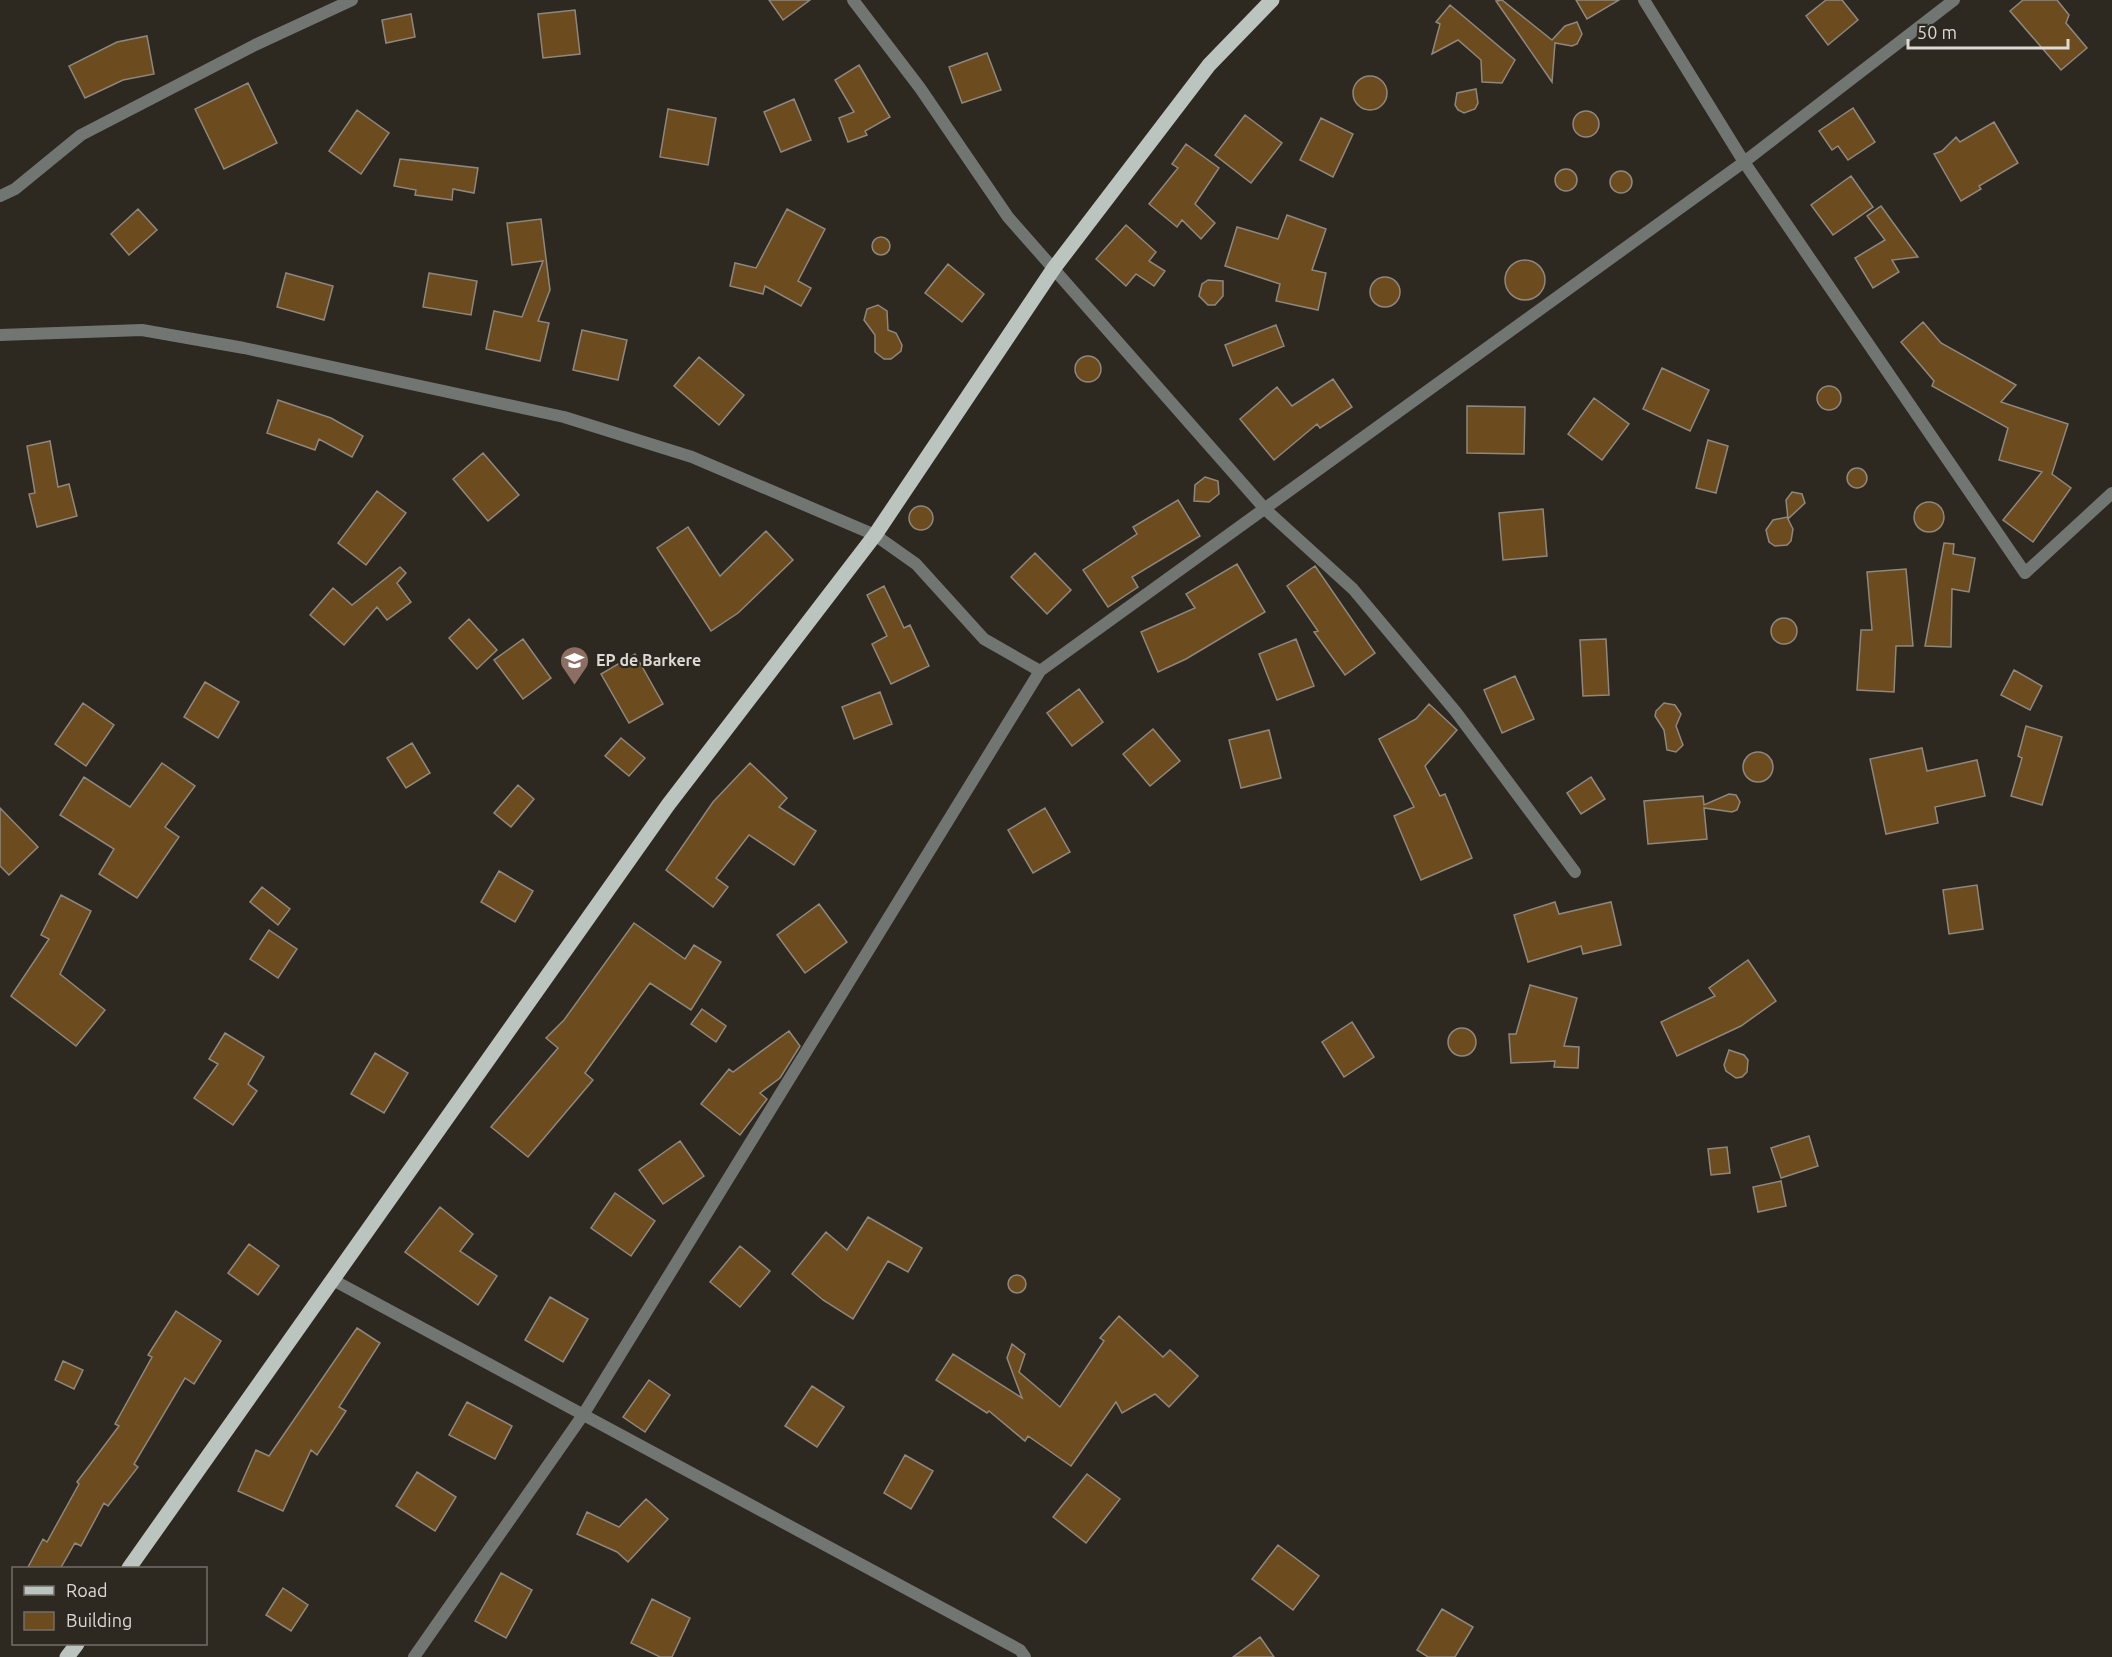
<svg xmlns="http://www.w3.org/2000/svg" width="2112" height="1657" font-family="Ubuntu,sans-serif">
	<style>
		.building { fill: #6c4c1f; stroke: #8e877e; stroke-width: 1.5 }
		.lines { fill: none; stroke-linecap: round; stroke-linejoin: round }
		.street { stroke: #727673; stroke-width: 12 }
		.primary { stroke: #bbc4be; stroke-width: 15 }
		.labels { text-anchor: middle; dominant-baseline: central; stroke-width: 4.5; stroke-linejoin: round; paint-order: stroke }
		.poi-label { font-size: 16px; font-weight: bold; fill: #ddd9d4; stroke: #2d2820; text-anchor: start }
	</style>
	<rect width="100%" height="100%" fill="#2d2820"/>
	<!-- building -->
	<path class="building" d="M769 0H810L783 20Z
		M1502 0 1552 40 1565 26 1577 22 1582 34 1577 44 1572 46 1555 43 1552 82 1496 1Z
		M1576 0H1619L1587 19Z
		M1826 0H1842L1858 20 1828 45 1806 16Z
		M2023 0H2057L2069 15 2066 23 2087 48 2061 70 2010 11Z
		M1450 5 1515 60 1502 83 1482 82 1481 60 1458 40 1432 54 1440 24 1436 22Z
		M575 10 580 54 543 58 538 14Z
		M411 14 415 37 386 43 382 20Z
		M147 36 154 74 123 80 85 98 69 66 117 42Z
		M987 53 1001 90 962 103 949 67Z
		M859 65 890 117 865 131 867 135 848 142 839 118 854 112 835 80Z
		M1353 93a17 17 0 1 1 34 0a17 17 0 1 1-34 0Z
		M248 83 277 143 224 169 195 109Z
		M1476 89 1478 103 1475 109 1464 113 1458 110 1455 105 1457 93Z
		M794 99 811 140 781 152 764 112Z
		M1853 108 1875 142 1848 160 1838 146 1832 150 1819 131Z
		M668 109 716 118 708 165 660 157Z
		M357 110 389 133 361 174 329 151Z
		M1573 124a13 13 0 1 1 26 0a13 13 0 1 1-26 0Z
		M1245 115 1282 143 1251 183 1215 155Z
		M1321 118 1353 134 1333 177 1300 160Z
		M1994 122 2018 163 1979 186 1981 189 1961 201 1934 154 1942 151 1956 137 1960 142Z
		M1186 144 1219 168 1195 204 1215 223 1201 239 1182 220 1177 227 1149 204 1178 168 1172 164Z
		M400 159 478 168 474 193 453 189 452 200 415 195 416 190 394 186Z
		M1555 180a11 11 0 1 1 22 0a11 11 0 1 1-22 0Z
		M1610 182a11 11 0 1 1 22 0a11 11 0 1 1-22 0Z
		M1851 176 1873 207 1833 235 1811 205Z
		M1881 206 1918 257 1892 260 1899 272 1873 288 1855 258 1885 240 1867 216Z
		M138 209 157 230 129 255 111 234Z
		M787 209 825 229 798 281 811 288 801 306 765 286 763 294 730 286 735 263 756 268Z
		M1287 215 1326 229 1312 270 1326 273 1318 310 1276 301 1280 284 1225 266 1237 227 1278 239Z
		M541 219 550 290 538 321 549 323 540 361 486 349 494 311 522 317 543 261 512 265 507 223Z
		M1126 225 1156 252 1149 261 1165 271 1154 286 1136 274 1126 286 1096 259Z
		M872 246a9 9 0 1 1 18 0a9 9 0 1 1-18 0Z
		M1505 280a20 20 0 1 1 40 0a20 20 0 1 1-40 0Z
		M948 264 984 294 962 322 925 293Z
		M286 273 333 286 324 320 277 307Z
		M429 273 477 281 471 315 423 307Z
		M1370 292a15 15 0 1 1 30 0a15 15 0 1 1-30 0Z
		M1208 280 1223 281V296L1215 305H1208L1199 296 1202 284Z
		M878 305 887 311 888 330 896 333 902 345 901 351 891 359H884L875 352V335L864 320 867 309Z
		M1923 322 1941 343 2016 385 2001 402 2068 424 2052 474 2071 488 2033 542 2003 520 2042 472 1999 460 2008 428 1932 386 1934 381 1901 342Z
		M1276 325 1284 346 1233 366 1225 345Z
		M582 330 627 340 618 380 573 370Z
		M1075 369a13 13 0 1 1 26 0a13 13 0 1 1-26 0Z
		M699 357 744 395 719 425 674 386Z
		M1662 368 1709 390 1690 431 1643 409Z
		M1333 379 1352 407 1320 428 1317 424 1274 460 1240 419 1277 387 1292 406Z
		M1817 398a12 12 0 1 1 24 0a12 12 0 1 1-24 0Z
		M1594 398 1629 424 1602 460 1568 434Z
		M278 400 331 418 363 436 352 457 319 439 315 450 267 433Z
		M1467 406 1525 407 1524 454 1467 453Z
		M1708 440 1728 446 1716 493 1696 488Z
		M50 441 58 487 69 484 77 516 37 527 29 494 35 493 27 446Z
		M483 453 519 495 488 521 453 479Z
		M1847 478a10 10 0 1 1 20 0a10 10 0 1 1-20 0Z
		M1205 477 1218 481 1219 494 1209 502 1194 501 1195 485Z
		M377 491 406 513 366 565 338 543Z
		M1792 492 1802 494 1805 503 1788 519 1793 529 1791 541 1787 545 1775 546 1769 542 1766 530 1773 520 1787 517 1788 519 1786 500Z
		M1178 500 1200 536 1132 577 1138 587 1108 607 1083 570 1137 534 1133 527Z
		M1914 517a15 15 0 1 1 30 0a15 15 0 1 1-30 0Z
		M909 518a12 12 0 1 1 24 0a12 12 0 1 1-24 0Z
		M1543 509 1547 556 1503 560 1499 513Z
		M688 527 720 576 766 531 793 560 738 613 711 631 657 548Z
		M1944 543 1954 544 1953 554 1975 558 1969 592 1952 589 1951 647 1925 646Z
		M1035 553 1071 590 1047 614 1011 577Z
		M1237 564 1265 612 1186 659 1158 672 1141 632 1195 608 1186 594Z
		M1315 566 1375 653 1345 675 1314 632 1318 631 1287 586Z
		M400 567 406 573 397 583 411 602 387 620 377 607 344 645 310 615 333 588 352 605Z
		M1906 569 1913 646H1896L1894 692 1857 690 1861 630H1872L1867 572Z
		M884 586 904 628 910 625 929 666 891 684 872 644 887 636 867 595Z
		M1771 631a13 13 0 1 1 26 0a13 13 0 1 1-26 0Z
		M469 619 497 650 477 669 449 638Z
		M523 639 551 678 523 699 494 660Z
		M1296 639 1314 686 1277 700 1259 654Z
		M1606 639 1609 695 1583 696 1580 640Z
		M635 654 663 704 629 723 601 674Z
		M2014 670 2042 686 2030 710 2001 695Z
		M1515 676 1534 719 1502 733 1484 690Z
		M205 682 239 702 218 738 184 717Z
		M1079 689 1103 722 1072 746 1047 713Z
		M880 692 892 724 854 739 842 707Z
		M83 703 114 725 86 766 55 744Z
		M1664 703 1675 705 1681 714 1676 726 1683 745 1676 752 1667 750 1664 730 1655 716 1656 711Z
		M1429 704 1457 730 1425 766 1440 796 1445 794 1472 858 1421 880 1394 816 1414 807 1379 739 1416 719Z
		M2026 726 2062 737 2042 805 2011 796 2022 758 2018 756Z
		M1153 729 1180 761 1150 786 1123 754Z
		M1269 730 1281 778 1241 788 1229 740Z
		M621 738 645 758 629 776 605 756Z
		M412 743 430 773 406 788 387 758Z
		M1922 748 1927 771 1977 760 1985 796 1935 807 1938 823 1886 834 1870 759Z
		M1743 767a15 15 0 1 1 30 0a15 15 0 1 1-30 0Z
		M162 763 195 786 165 827 179 837 137 898 99 874 114 849 60 815 84 777 130 807Z
		M750 763 787 798 779 807 816 831 794 865 749 835 716 878 728 887 713 907 666 870 713 802Z
		M1591 777 1605 799 1581 814 1567 793Z
		M518 785 534 799 511 827 494 813Z
		M1729 794 1736 795 1740 802 1737 810 1732 812 1704 808 1707 839 1648 844 1644 801 1703 796 1704 805Z
		M0 808 38 847 9 875 0 866Z
		M1045 808 1070 852 1033 873 1008 830Z
		M499 871 533 891 515 922 481 902Z
		M1977 885 1983 929 1949 934 1943 890Z
		M262 887 290 909 278 925 250 902Z
		M61 895 91 911 60 974 105 1010 76 1046 11 996 49 939 41 935Z
		M1555 902 1559 914 1611 902 1621 945 1583 954 1581 946 1528 962 1514 915Z
		M819 904 847 942 805 973 777 935Z
		M634 923 685 959 694 945 721 962 691 1010 650 983 585 1073 593 1080 528 1157 491 1127 558 1048 546 1038 564 1020Z
		M269 930 297 949 278 978 250 959Z
		M1748 960 1776 1001 1741 1026 1677 1056 1661 1022 1715 996 1709 988Z
		M1530 985 1577 998 1564 1046 1579 1047 1578 1068 1554 1067 1555 1061 1511 1063 1509 1034H1516Z
		M702 1009 726 1026 716 1042 691 1024Z
		M1352 1022 1374 1057 1344 1077 1322 1042Z
		M1448 1042a14 14 0 1 1 28 0a14 14 0 1 1-28 0Z
		M789 1031 800 1046 780 1078 760 1093 767 1099 740 1135 701 1104 729 1069 733 1072Z
		M225 1033 264 1057 248 1084 257 1091 233 1125 194 1098 218 1064 209 1059Z
		M1729 1050 1744 1055 1748 1060 1747 1072 1742 1077 1736 1078 1726 1071 1724 1065Z
		M375 1053 408 1073 384 1113 351 1094Z
		M1809 1136 1818 1166 1781 1178 1771 1148Z
		M680 1141 704 1176 663 1204 639 1170Z
		M1727 1147 1730 1173 1711 1175 1708 1149Z
		M1781 1181 1786 1206 1758 1212 1753 1187Z
		M615 1193 655 1221 631 1256 591 1228Z
		M440 1207 473 1234 460 1251 497 1276 478 1305 405 1252Z
		M868 1217 922 1248 908 1272 888 1261 853 1319 823 1300 792 1274 826 1232 847 1250Z
		M249 1244 279 1266 258 1295 228 1273Z
		M740 1246 770 1271 740 1307 710 1282Z
		M1008 1284a9 9 0 1 1 18 0a9 9 0 1 1-18 0Z
		M550 1297 588 1319 563 1362 525 1340Z
		M176 1311 221 1341 194 1384 185 1378 134 1464 138 1467 108 1506 104 1503 81 1546 75 1543 60 1569H27L43 1539 47 1542 79 1484 77 1482 119 1426 115 1424 152 1357 148 1355Z
		M1119 1316 1163 1357 1170 1350 1198 1376 1169 1407 1155 1394 1122 1413 1116 1402 1071 1466 1028 1436 1025 1441 989 1411 987 1413 936 1380 953 1354 1022 1398 1007 1358 1012 1344 1025 1354 1019 1372 1060 1407 1104 1341 1100 1338Z
		M357 1328 380 1343 339 1407 346 1411 317 1455 311 1450 283 1511 238 1491 256 1450 269 1456Z
		M63 1361 83 1370 74 1389 55 1380Z
		M649 1380 670 1395 645 1432 623 1417Z
		M812 1386 844 1407 817 1447 785 1426Z
		M467 1402 512 1426 495 1459 449 1435Z
		M905 1455 933 1471 911 1509 884 1493Z
		M417 1472 456 1497 435 1531 396 1506Z
		M1087 1474 1120 1499 1086 1543 1053 1517Z
		M646 1499 668 1519 628 1562 617 1552 577 1534 587 1512 619 1527Z
		M1278 1545 1319 1576 1293 1610 1252 1579Z
		M501 1573 532 1590 506 1638 475 1621Z
		M283 1588 308 1605 291 1631 266 1615Z
		M652 1599 690 1618 672 1657H660L631 1643Z
		M1442 1609 1473 1627 1455 1657H1428L1417 1650Z
		M1260 1637 1274 1657H1233Z"/>
	<g class="lines">
		<!-- street -->
		<path class="street" d="M853 0 920 88 1008 217 1265 509 1353 589 1456 712 1575 872
			M1644 0 1744 162 2025 573 2112 493
			M0 196 15 189 81 135 255 45 352 0
			M0 335 142 330 244 348 564 417 692 457 875 535 916 564 984 639 1040 671
			M333 1280 1020 1650 1025 1657
			M414 1657 583 1415 1040 671 1744 162 1954 0"/>
		<!-- primary -->
		<path class="primary" d="M129 1568 668 805 875 535 1054 268 1209 65 1272 0
			M67 1657 77 1644"/>
	</g>
	<!-- icons -->
	<defs>
		<symbol id="school-pin" viewBox="-11 -11 22 30"><path d="M0 17L-7.5 6A9.5 9.5 0 1 1 7.5 6Z" fill="#8d6e63" stroke="#2d2820"/><path d="M0-5L7-2L0 1L-7-2ZM-4 1L0 2.5L4 1V4Q0 6-4 4Z" fill="#fff"/></symbol>
	</defs>
	<g fill-rule="evenodd">
		<use href="#school-pin" x="558" y="644" width="33" height="45"/>
	</g>
	<g class="labels">
		<!-- poi labels -->
		<g class="poi-label">
			<text x="596" y="660">EP de Barkere</text>
		</g>
	</g>
	<!-- legend -->
	<rect x="12" y="1567" width="195" height="78" fill="#2d2820" stroke="#736f68" stroke-width="1.5"/>
	<rect x="24" y="1586" width="30" height="9" fill="#bbc4be" stroke="#736f68" stroke-width="1.5"/>
	<text x="66" y="1597" font-size="18" fill="#ddd9d4">Road</text>
	<rect x="24" y="1612" width="30" height="18" fill="#6c4c1f" stroke="#736f68" stroke-width="1.5"/>
	<text x="66" y="1627" font-size="18" fill="#ddd9d4">Building</text>
	<!-- scale -->
	<path d="M1908 39v9h160v-9" fill="none" stroke="#ddd9d4" stroke-width="3"/>
	<text x="1917" y="39" font-size="18" fill="#ddd9d4" stroke="#2d2820" stroke-width="4.5" paint-order="stroke">50 m</text>
</svg>
